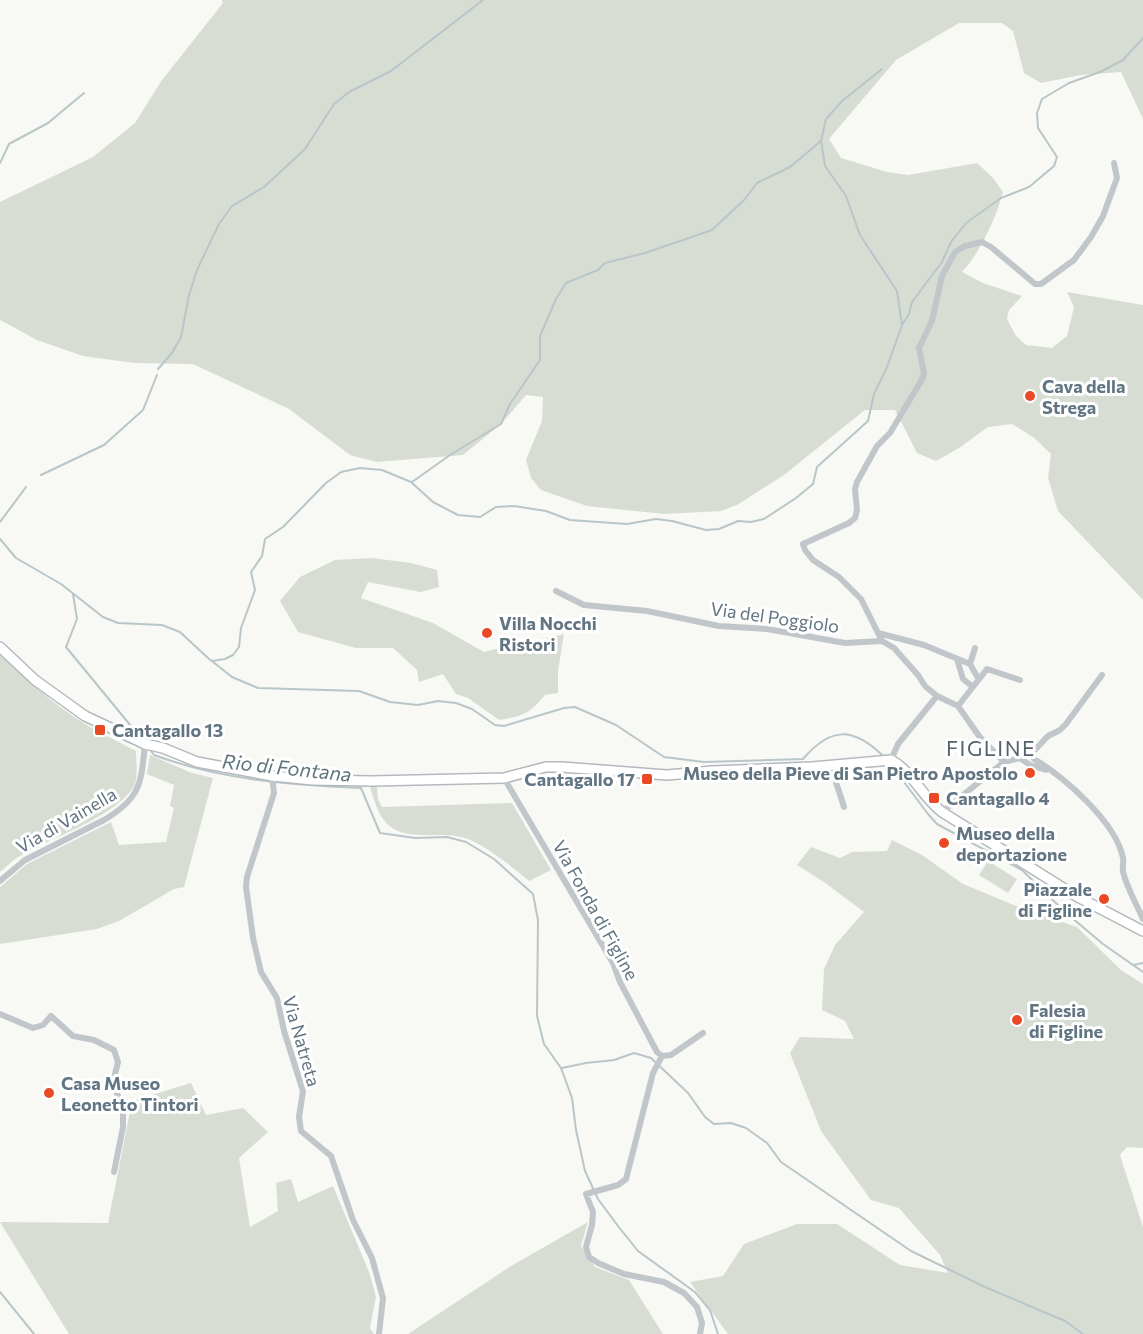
<svg xmlns="http://www.w3.org/2000/svg" width="1143" height="1334" font-family="Commissioner,sans-serif">
	<style>
		.green { fill: #d8ddd4 }
		.lines { fill: none; stroke-linecap: round; stroke-linejoin: round }
		.stream { stroke: #b8c6c9; stroke-width: 2 }
		.secondary-casing { stroke: #b3babf; stroke-width: 12 }
		.street { stroke: #c1c6ca; stroke-width: 6 }
		.secondary { stroke: #fff; stroke-width: 9 }
		.poi-dot { fill: #e94925; stroke: #fff; stroke-width: 2 }
		.labels { text-anchor: middle; dominant-baseline: central; stroke-width: 6; stroke-linejoin: round; paint-order: stroke }
		.poi-label { font-size: 18px; font-weight: bold; fill: #627582; stroke: #fff; text-anchor: start }
		.street-label { font-size: 18px; fill: #627582; stroke: #fff }
		.water-label { font-size: 20px; font-style: italic; fill: #5d757c; stroke: #fff }
		.quarter-label { font-size: 21px; letter-spacing: 1.5px; fill: #54636c; stroke: #fff }
	</style>
	<rect width="100%" height="100%" fill="#f8f8f5"/>
	<!-- green -->
	<path class="green" d="M222 0H1143V119L1121 72 1081 75 1041 83 1024 73 1013 31 1002 23H959L896 60 829 139 841 158 887 172 908 175 977 163 993 178 1003 192C996 218 980 253 962 272L983 283 1022 296 1009 310 1007 319 1016 336 1026 345 1052 348 1067 336 1074 307 1067 292 1143 305V600L1058 511 1048 478 1051 454 1033 437 1012 424 988 427 959 448 936 461 917 453 895 410H865L784 475 737 505 721 511 664 514 587 506 541 490 531 478 526 460 542 421 543 397 526 395 501 424 463 455 377 462 350 455 289 409 193 364 134 363 83 356 37 340 0 320V202L93 157 135 123 162 80 223 3Z
		M372 558 411 563 437 570 439 587 421 592 368 582 361 598 433 623 484 652 503 647 521 650 537 641 564 634 558 671V693L545 695C529 714 523 716 499 720L468 698 456 694 443 674 419 682 417 670 393 648H356L298 632 280 601 300 577 335 560Z
		M0 655C22 675 43 695 67 712 89 728 113 739 136 751 136 762 139 779 133 788 114 817 49 839 18 857 12 861 6 867 0 872Z
		M150 755 192 773 213 778 184 887 174 889 119 921 97 929 0 944V887L27 864 111 822 119 845 166 842 174 808 170 806 174 785 147 774Z
		M370 787H377L378 800 382 807 512 803 551 870 529 881C512 867 488 847 468 839 457 835 446 835 436 835 392 836 382 829 370 787Z
		M892 840 922 855 963 884 1026 910 1077 927 1121 970 1143 984V1148L1127 1147 1120 1155 1143 1227V1334H728L690 1282 723 1276 744 1244 797 1224H837L900 1265 948 1273 940 1255 899 1208 871 1200 821 1131 790 1053 800 1037 854 1039 845 1021 822 1010 824 969 835 945 864 912 824 882 797 865 811 847 840 858 852 852 887 851Z
		M988 861 1017 879 1008 893 979 875Z
		M191 1083 206 1115 243 1108 268 1132 239 1158 250 1227 278 1211 276 1183 291 1179 298 1202 333 1186 369 1272 376 1297 370 1328 374 1334H69L0 1222 108 1223 132 1101Z
		M588 1222 581 1246 595 1267 629 1280 663 1334H408L511 1266Z"/>
	<g class="lines">
		<!-- stream -->
		<path class="stream" d="M882 69 842 101 826 119 821 141 825 166 846 196 860 235 897 291 902 325
			M0 163 9 144 48 123 84 93
			M158 369 172 353 181 337 189 295 197 270 219 224 232 206 264 187 305 149 334 104 349 92 391 71 483 0
			M41 475 104 445 143 410 157 375
			M412 482 450 455 501 424 510 404 540 360V336L556 299 566 283 598 270 605 263 645 253 712 230 744 200 757 183 790 167 821 141
			M0 522 26 487
			M0 539 16 558 61 584 103 617 118 623 162 625 180 632 208 658 232 677 258 688 359 691 390 702 418 705 438 701 456 703 472 709 495 725 504 726 564 708 575 707 616 725 664 757 704 762 803 759C831 726 854 727 884 757
			M73 594 77 619 66 647 140 737
			M212 661 225 659 233 655 239 647 241 628 255 590 251 572 262 556 265 539 283 527 326 483 341 472 360 468 382 470 411 482 433 502 458 515 480 517 496 507 514 506 546 511 570 520 627 524 656 519 672 521 706 530 719 529 738 521 751 522 764 519 796 498 813 484 817 467 868 421 874 394 887 367 902 325 909 314 912 302 942 262 951 242 966 223 1001 198 1029 187 1054 166 1057 157 1038 128 1037 113 1042 99 1069 83 1100 72 1123 60 1143 38
			M149 748 154 755C221 780 291 785 361 788L380 833 415 838 447 837 466 842 494 859 533 894 538 920 537 1016 544 1044 561 1068 572 1098 576 1130 585 1171 598 1199 618 1226 638 1251 695 1292 710 1310 718 1334
			M892 766 928 814 937 824 1022 870 1065 912 1103 944 1143 972
			M1134 965 1143 963
			M562 1068 586 1063 614 1060 634 1053 651 1058 688 1093 705 1117 714 1124 731 1123 746 1128 767 1143 781 1162 911 1251 985 1287 1065 1321 1083 1334
			M0 1292 34 1334"/>
		<defs>
			<path id="secondary" d="M0 647 35 680 85 716 145 744 163 748 197 762 272 776 313 780 372 781 504 778 546 767H562L667 775 712 771 812 767 891 760C913 772 922 797 942 812L1076 896 1143 931"/>
		</defs>
		<!-- secondary casing -->
		<use href="#secondary" class="secondary-casing"/>
		<!-- street -->
		<path class="street" d="M556 591 584 605 647 611 719 626 767 629 845 643 882 641 894 648 918 675 925 686 937 696
			M878 633 924 645 970 664 975 648
			M882 641 861 599 839 577 813 560 805 550 803 544 849 523 855 518 857 510 855 489 857 482 877 446 890 433 921 381 924 374 919 348 932 321 942 276 955 252 965 246 982 242 991 247 1035 284H1041L1074 260 1091 237 1103 216 1117 178 1114 163
			M957 659 963 679 973 687
			M970 664 978 678
			M1102 675 1066 724 1060 730 1048 736 1032 753 1034 759C1064 777 1116 822 1123 858 1124 862 1122 867 1123 872 1127 888 1136 903 1143 919
			M958 706 987 669 1020 680
			M958 706 979 736 1004 762
			M891 760 898 744 937 696 958 706
			M838 764 840 777 836 782 844 807
			M272 776 274 793 247 877 246 887 253 938 261 972 277 998 284 1031 303 1091 299 1117 301 1131 331 1156 353 1220 372 1258 383 1298 379 1334
			M504 778 613 963 620 982 657 1052 662 1056
			M942 812 1004 762 1020 758 1030 765 1046 770 1048 768
			M0 881 25 860 104 820C141 798 141 784 145 744
			M0 1014 33 1028 43 1025 51 1016 73 1036 94 1040 114 1050 118 1062 113 1082 123 1110V1127L114 1172
			M662 1056 653 1073 626 1179 618 1185 586 1194 593 1212 592 1225 586 1247 589 1257 598 1263 624 1274 664 1282 684 1293 697 1307 702 1323 700 1334
			M662 1056 671 1055 703 1033"/>
		<!-- secondary -->
		<use href="#secondary" class="secondary"/>
	</g>
	<!-- markers -->
	<g class="poi-dot">
		<circle cx="1030" cy="396" r="6"/>
		<circle cx="487" cy="633" r="6"/>
		<rect x="94" y="724" width="12" height="12" rx="3"/>
		<circle cx="1030" cy="773" r="6"/>
		<rect x="641" y="773" width="12" height="12" rx="3"/>
		<rect x="928" y="792" width="12" height="12" rx="3"/>
		<circle cx="944" cy="843" r="6"/>
		<circle cx="1104" cy="899" r="6"/>
		<circle cx="1017" cy="1020" r="6"/>
		<circle cx="49" cy="1093" r="6"/>
	</g>
	<g class="labels">
		<!-- poi labels -->
		<g class="poi-label">
			<text x="1042" y="386">Cava della<tspan x="1042" dy="21">Strega</tspan></text>
			<text x="499" y="623">Villa Nocchi<tspan x="499" dy="21">Ristori</tspan></text>
			<text x="112" y="730">Cantagallo 13</text>
			<text x="1018" y="773" text-anchor="end">Museo della Pieve di San Pietro Apostolo</text>
			<text x="635" y="779" text-anchor="end">Cantagallo 17</text>
			<text x="946" y="798">Cantagallo 4</text>
			<text x="956" y="833">Museo della<tspan x="956" dy="21">deportazione</tspan></text>
			<text x="1092" y="889" text-anchor="end">Piazzale<tspan x="1092" dy="21">di Figline</tspan></text>
			<text x="1029" y="1010">Falesia<tspan x="1029" dy="21">di Figline</tspan></text>
			<text x="61" y="1083">Casa Museo<tspan x="61" dy="21">Leonetto Tintori</tspan></text>
		</g>
		<!-- street labels -->
		<g class="street-label">
			<text transform="translate(775 617) rotate(8)">Via del Poggiolo</text>
			<text transform="translate(66 820) rotate(-30)">Via di Vainella</text>
			<text transform="translate(596 910) rotate(61)">Via Fonda di Figline</text>
			<text transform="translate(302 1041) rotate(74)">Via Natreta</text>
		</g>
		<!-- water labels -->
		<g class="water-label">
			<text transform="translate(287 767) rotate(6)">Rio di Fontana</text>
		</g>
		<!-- quarter labels -->
		<g class="quarter-label">
			<text x="991" y="747">FIGLINE</text>
		</g>
	</g>
</svg>
